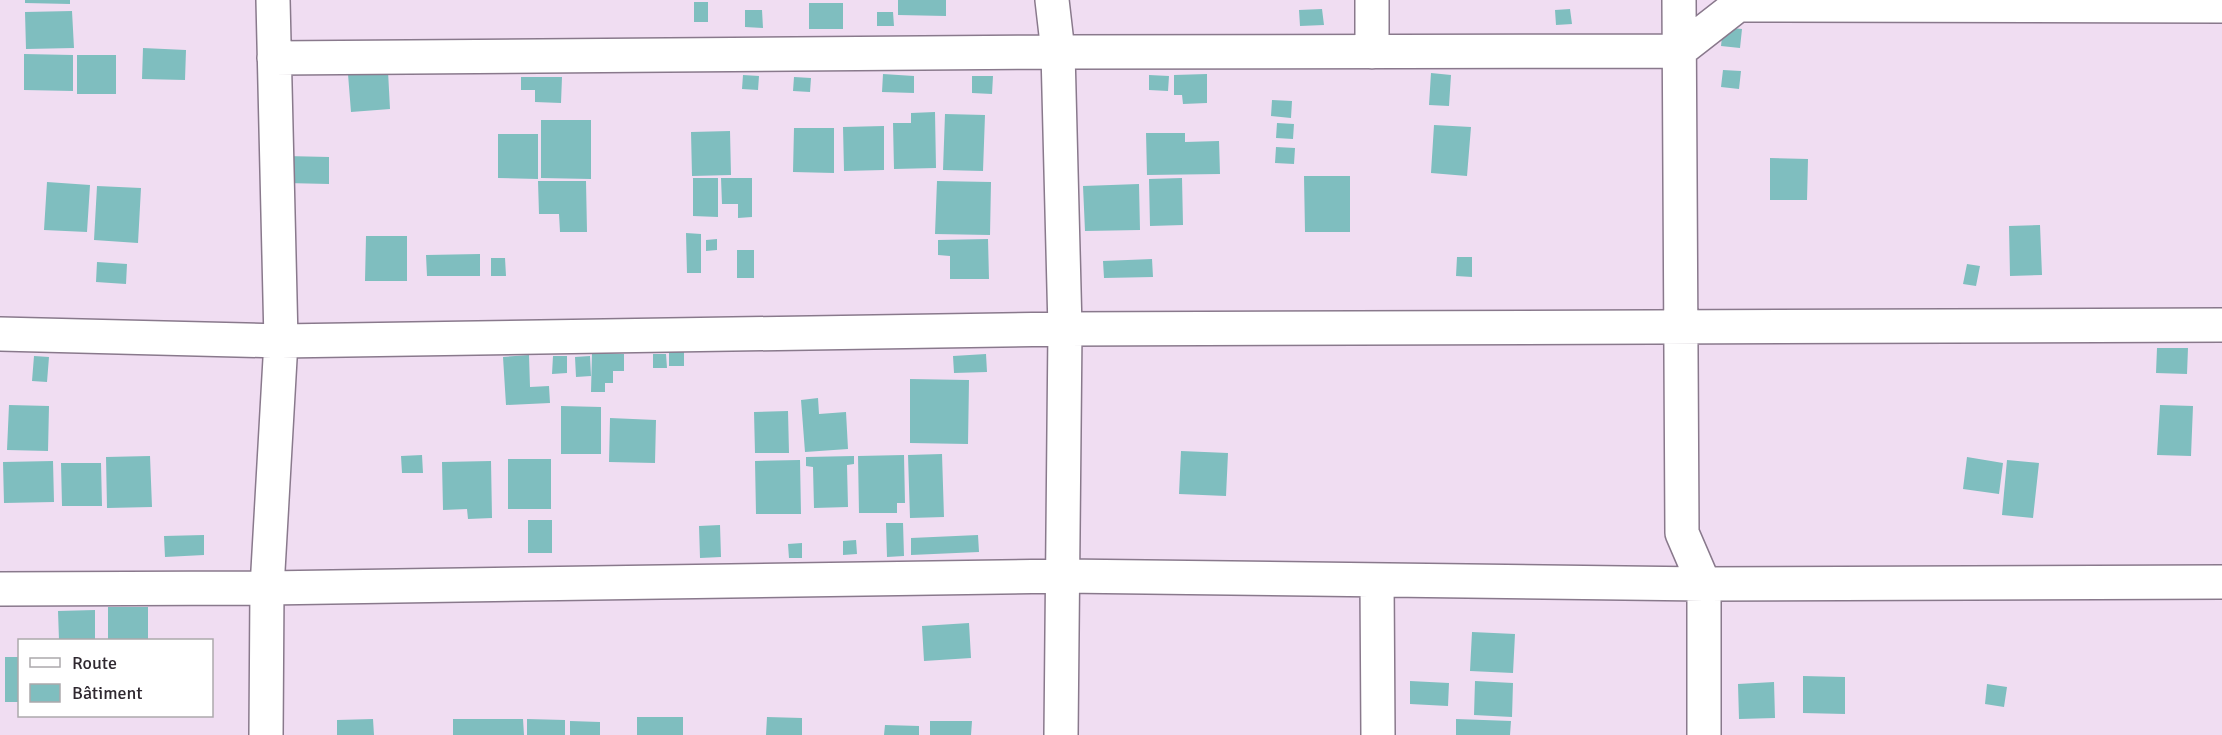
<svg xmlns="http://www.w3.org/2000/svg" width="2222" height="735" font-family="Signika,sans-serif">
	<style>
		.building { fill: #7fbebf }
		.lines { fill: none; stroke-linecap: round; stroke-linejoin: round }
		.minor-casing { stroke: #89798c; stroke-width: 36 }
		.minor { stroke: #fff; stroke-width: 33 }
	</style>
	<rect width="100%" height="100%" fill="#f0ddf2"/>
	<!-- building -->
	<path class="building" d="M25 0H70V4L25 3Z
		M898 0H946V16L898 15Z
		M694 2H708V22H694Z
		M809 3H843V29H809Z
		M1322 9 1324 25 1300 26 1299 10Z
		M1570 9 1572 24 1556 25 1555 10Z
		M745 10H762L763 28 745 27Z
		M72 11 74 48 26 49 25 12Z
		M877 12H893L894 26H877Z
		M1723 27 1742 29 1740 48 1721 46Z
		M143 48 186 50 185 80 142 79Z
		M24 54 73 55V91L24 90Z
		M77 55H116V94H77Z
		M1723 70 1741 71 1739 89 1721 87Z
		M388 71 390 109 351 112 348 74Z
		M1431 73 1451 75 1449 106 1429 105Z
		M883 74 914 76V93L882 92Z
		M1207 74V103L1183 104 1182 95H1174V75Z
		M743 75 759 76 758 90 742 89Z
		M1149 75 1169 76 1168 91 1149 90Z
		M972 76H993L992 94 972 93Z
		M521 77H562L561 103 535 102V90H521Z
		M794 77 811 78 810 92 793 91Z
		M1272 100 1292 101 1291 118 1271 116Z
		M935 112 936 168 894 169 893 123H911V113Z
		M945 114 985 115 983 171 943 170Z
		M541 120H591V179L541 178Z
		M1277 123 1294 124 1293 139 1276 138Z
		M1434 125 1471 127 1467 176 1431 173Z
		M884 126V170L844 171 843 127Z
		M794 128H834V173L793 172Z
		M730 131 731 175 692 176 691 132Z
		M1146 133H1185V142L1219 141 1220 174 1147 175Z
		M498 134H538V179L498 178Z
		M1276 147 1295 148 1294 164 1275 163Z
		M286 156 329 157V184L286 183Z
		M1770 158 1808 159 1807 200H1770Z
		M1304 176H1350V232H1305Z
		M693 178H718V217L693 216Z
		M721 178H752V217L738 218V204H722Z
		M1182 178 1183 225 1150 226 1149 179Z
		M538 181H586L587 232H560L559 214H539Z
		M937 181 991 182 990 235 935 234Z
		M47 182 90 185 87 232 44 230Z
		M1139 184 1140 230 1085 231 1083 186Z
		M97 186 141 188 138 243 94 240Z
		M2040 225 2042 275 2010 276 2009 226Z
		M686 233 701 234V273H687Z
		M366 236H407V281H365Z
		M717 239V250L706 251V240Z
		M988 239 989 279H950V256L938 255V240Z
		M737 250H754V278H737Z
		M480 254V276H427L426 255Z
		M1457 257H1472V277L1456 276Z
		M491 258H505L506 276H491Z
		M1152 259 1153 277 1104 278 1103 261Z
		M97 262 127 264 126 284 96 282Z
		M1967 264 1980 266 1976 286 1963 284Z
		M669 345H684V366H669Z
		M2157 348H2188L2187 374 2156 373Z
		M592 353 624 354V371H613V383H605V392H591Z
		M653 354H666L667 368H653Z
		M986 354 987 372 954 373 953 356Z
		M529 355 530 387 549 386 550 403 506 405 503 357Z
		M34 356 49 357 47 382 32 381Z
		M553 356H567V373L552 374Z
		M590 356 591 376 576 377 575 357Z
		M910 379 969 380 968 444 910 443Z
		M818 398 819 414 846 412 848 449 805 452 801 400Z
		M9 405 49 406 48 451 7 450Z
		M2160 405 2193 406 2191 456 2157 455Z
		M561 406 601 407V454H561Z
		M788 411 789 453H755L754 412Z
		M610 418 656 420 655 463 609 462Z
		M1181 451 1228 453 1226 496 1179 494Z
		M942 454 944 517 910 518 908 455Z
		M422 455 423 473H402L401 456Z
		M904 455 905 503H897V513H859L858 456Z
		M150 456 152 507 107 508 106 457Z
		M854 456V464L847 465 848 507 814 508 813 467 806 466V457Z
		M1967 457 2003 463 1999 494 1963 489Z
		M508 459H551V509H508Z
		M800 460 801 514H756L755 461Z
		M2007 460 2039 463 2033 518 2002 515Z
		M53 461 54 502 4 503 3 462Z
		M491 461 492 518 468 519 467 509 443 510 442 462Z
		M61 463H101L102 506H62Z
		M528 520H552V553H528Z
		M886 523H903L904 556 887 557Z
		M720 525 721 557 700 558 699 526Z
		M204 535V555L165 557 164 536Z
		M978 535 979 552 911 555V538Z
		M856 540 857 554 843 555V541Z
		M802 543V558H789L788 544Z
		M108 607H148V640H108Z
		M95 610V640H59L58 611Z
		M969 623 971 658 924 661 922 626Z
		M1472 632 1515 634 1513 673 1470 671Z
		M5 657H20V702H5Z
		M1803 676 1845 677V714L1803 713Z
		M1410 681 1449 683 1448 706 1410 704Z
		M1475 681 1513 683 1512 717 1474 715Z
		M1774 682 1775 718 1739 719 1738 684Z
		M1987 684 2007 687 2004 707 1985 704Z
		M637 717H683V735H637Z
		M767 717 802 718V735H766Z
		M373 719 374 735H337V720Z
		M453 719H523L524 735H453Z
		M527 719 565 720V735H527Z
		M1456 719 1511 721 1510 735H1456Z
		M570 721 600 722V735H570Z
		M930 721H972L971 735H930Z
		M885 725 919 726V735H884Z"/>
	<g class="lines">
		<defs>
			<path id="minor" d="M1052 0 1058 52 1065 329 1061 735
				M1679 0 1682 533 1704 584V735
				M1372 52V0
				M274 58 1058 52 1679 51 1738 5 2222 6
				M0 334 281 341 1065 329 2222 325
				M1377 580 1378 735
				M0 589 267 588 1063 576 1704 584 2222 582
				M266 735 267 588 281 341 273 0"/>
		</defs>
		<!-- minor casing -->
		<use href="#minor" class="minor-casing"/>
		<!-- minor -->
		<use href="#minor" class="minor"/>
	</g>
	<!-- legend -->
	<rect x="18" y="639" width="195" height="78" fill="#ffffff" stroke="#aca9ac" stroke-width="1.5"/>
	<rect x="30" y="658" width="30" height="9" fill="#ffffff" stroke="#aca9ac" stroke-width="1.5"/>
	<text x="72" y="669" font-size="18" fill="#2f2830">Route</text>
	<rect x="30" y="684" width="30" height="18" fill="#7fbebf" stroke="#aca9ac" stroke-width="1.5"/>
	<text x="72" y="699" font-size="18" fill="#2f2830">Bâtiment</text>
</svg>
